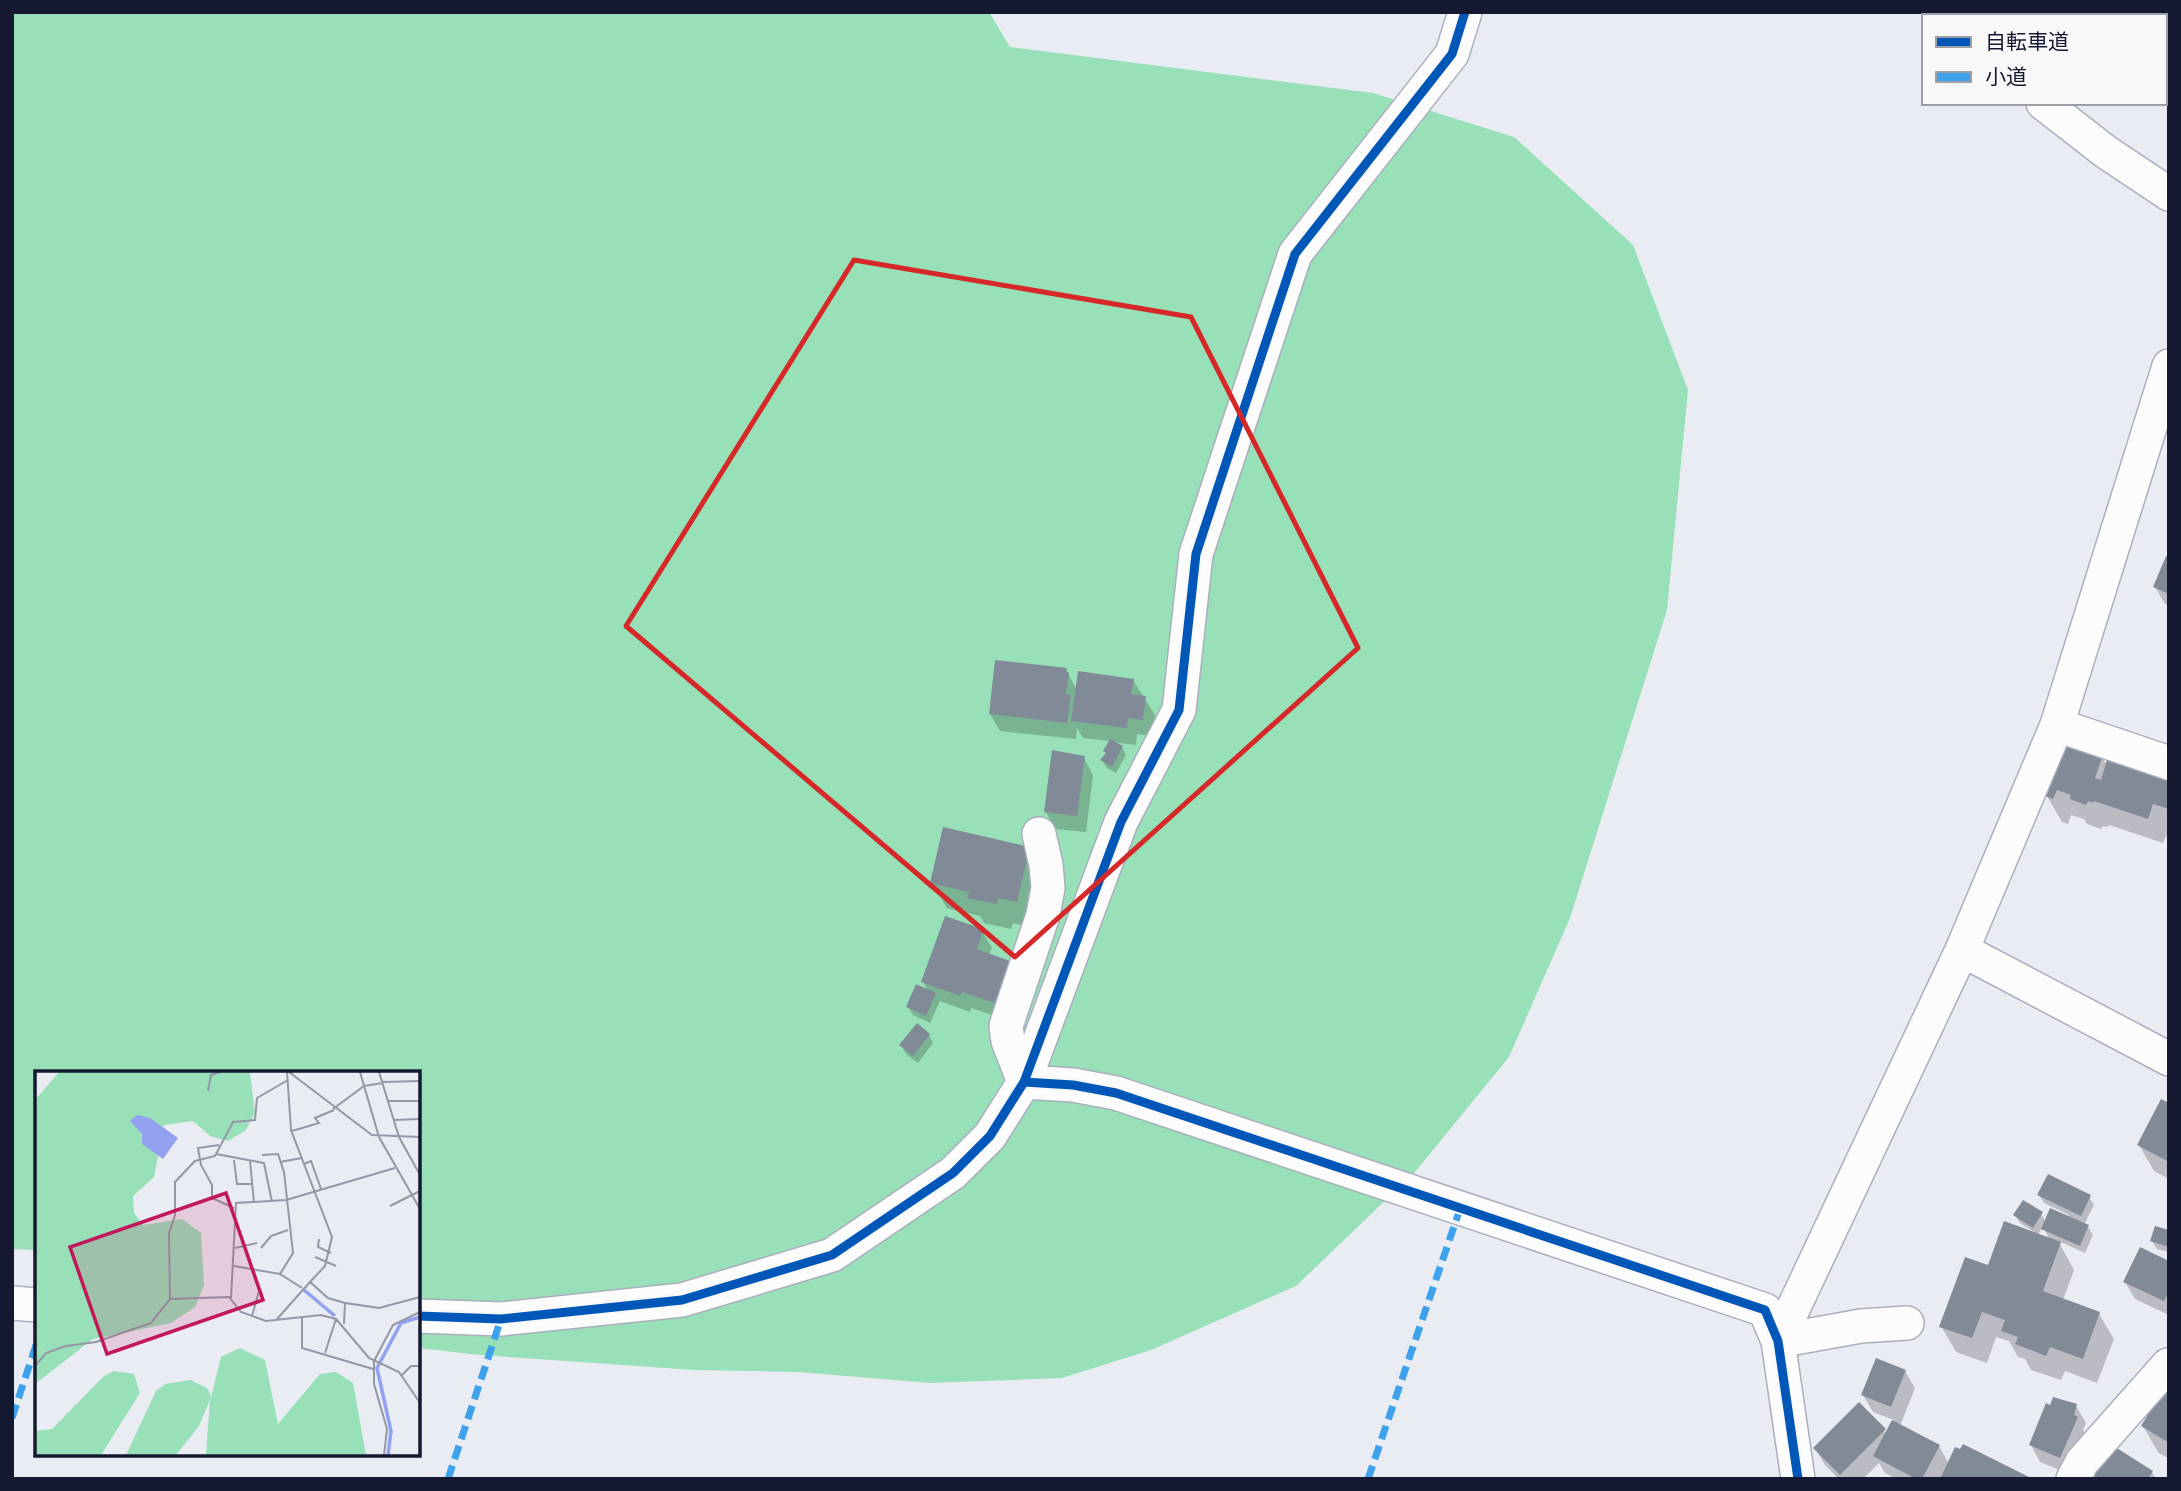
<svg xmlns="http://www.w3.org/2000/svg" width="2181" height="1491" font-family="'Golos Text','Noto Sans JP',sans-serif">
	<style>
		.forest { fill: #98e0b7 }
		.shadow { fill: #0003; fill-rule: evenodd }
		.building { fill: #818b98 }
		.lines { fill: none; stroke-linecap: round; stroke-linejoin: round }
		.minor-casing { stroke: #aaaebe; stroke-width: 36 }
		.minor { stroke: #fcfcfd; stroke-width: 33 }
		.quiet { stroke: #3da2eb; stroke-width: 7; stroke-dasharray: 14 7; stroke-linecap: butt }
		.cycleway-casing { stroke: #f8f8f8; stroke-width: 13 }
		.cycleway { stroke: #0057b8; stroke-width: 9 }
		.marked { fill: none; stroke: #d62828; stroke-width: 5; stroke-linejoin: round }
		.inset-river { fill: none; stroke: #92a2f0; stroke-width: 3.5 }
		.inset-road { fill: none; stroke: #9498a6; stroke-width: 2 }
		.view { fill: #c2185b; fill-opacity: 0.15; stroke: #c2185b; stroke-width: 3.5 }
		.inset-edge { fill: none; stroke: #141931; stroke-width: 3.5 }
	</style>
	<rect width="100%" height="100%" fill="#eaecf4"/>
	<!-- forest -->
	<path class="forest" d="M12 12H989L1010 47 1373 93 1514 137 1633 245 1688 390 1667 610 1570 918 1509 1057 1415 1172 1296 1286 1151 1350 1062 1378 930 1383 798 1372 694 1370 480 1355 418 1348V1073H37V1250L12 1249Z"/>
	<!-- shadow -->
	<path class="shadow" d="M2169 559V606L2165 604 2155 587Z
		M1066 670 1077 690 1133 680 1155 715 1152 736 1137 734 1136 745 1112 742 1122 747 1126 755 1116 773 1107 768 1102 760 1107 755 1105 752 1111 741 1083 738 1077 728 1076 739 1000 731 990 714Z
		M2102 757 2107 766 2169 777V829L2163 843 2109 825 2108 827 2103 826 2101 829 2087 824 2084 819 2071 815 2068 824 2062 822 2047 796Z
		M1084 758 1093 775 1086 832 1055 829 1046 812Z
		M1028 848 1043 874 1031 927 1013 923 1011 929 984 923 980 916 947 908 932 883Z
		M982 931 992 948 989 955 1008 1020 971 1008 970 1012 940 1001 930 1023 913 1015 908 1007 929 992 923 982Z
		M929 1035 933 1043 918 1063 906 1054 902 1046Z
		M2169 1105V1179L2154 1171 2139 1145Z
		M2039 1195 2089 1197 2094 1205 2084 1225 2088 1227 2093 1235 2085 1253 2058 1241 2074 1270 2063 1300 2099 1314 2114 1339 2097 1383 2065 1371 2061 1380 2031 1370 2025 1359 2018 1357 2009 1341 1996 1337 1987 1363 1956 1352 1941 1326 1989 1267 2035 1233 2020 1223 2015 1215 2041 1214 2046 1222 2067 1218 2069 1215 2044 1203ZM2043 1227 2050 1240 2037 1236Z
		M2169 1232V1252L2157 1249 2152 1241Z
		M2169 1263V1315L2135 1299 2125 1282Z
		M1905 1371 1915 1388 1900 1426 1939 1446 1949 1464 2029 1479H1896L1885 1473 1879 1463 1863 1479H1839L1825 1465 1815 1448 1859 1404 1887 1434 1894 1420 1873 1412 1863 1395Z
		M2169 1393V1459L2158 1452 2143 1426Z
		M2076 1406 2086 1423 2083 1430 2086 1435 2070 1474 2040 1462 2031 1445Z
		M2152 1472 2156 1479H2093Z"/>
	<!-- building -->
	<path class="building" d="M2166 556 2169 557V594L2153 587Z
		M995 660 1067 668 1066 672H1069L1066 694 1071 695 1067 723 989 714Z
		M1078 671 1134 679 1131 694 1146 696 1143 720 1128 718 1127 728 1071 721Z
		M1110 739 1123 746 1112 767 1100 760 1106 753 1103 751Z
		M2064 741 2103 755 2095 778 2101 780 2108 756 2169 775V809L2153 804 2148 819 2094 801 2093 803 2088 801 2086 805 2070 799 2071 795 2057 790 2053 799 2045 796Z
		M1052 750 1085 756 1077 816 1044 812Z
		M943 827 1030 847 1017 902 998 898 997 904 967 898 969 892 930 883Z
		M945 916 983 929 977 949 1013 962 998 1004 962 992 960 996 921 982Z
		M916 984 936 993 926 1016 906 1007Z
		M917 1023 930 1034 913 1056 899 1045Z
		M2161 1099 2169 1103V1162L2137 1145Z
		M2048 1174 2091 1195 2081 1216 2037 1195Z
		M2023 1200 2043 1212 2033 1228 2013 1215Z
		M2050 1208 2089 1225 2080 1246 2041 1229Z
		M2004 1221 2061 1242 2043 1291 2100 1312 2083 1359 2050 1347 2046 1356 2015 1344 2018 1337 2001 1331 2005 1320 1982 1312 1972 1338 1939 1327 1965 1257 1988 1265Z
		M2155 1226 2169 1230V1247L2150 1241Z
		M2140 1247 2169 1261V1292L2164 1301 2123 1282Z
		M1876 1358 1906 1370 1891 1407 1861 1395Z
		M2164 1388 2169 1391V1443L2141 1426Z
		M2053 1397 2077 1404 2074 1415 2078 1417 2060 1458 2029 1445 2046 1403 2050 1405Z
		M1859 1402 1886 1429 1840 1475 1813 1448Z
		M1892 1420 1940 1445 1922 1479H1916L1873 1456Z
		M1963 1444 2033 1479H1940L1955 1447 1960 1449Z
		M2112 1445 2153 1471 2148 1479H2091Z"/>
	<g class="lines">
		<defs>
			<path id="minor" d="M1981 12 1983 16
				M2043 103 2106 152 2169 194
				M2057 725 2169 763
				M1962 950 2169 1059
				M1024 1082 1121 822 1179 710 1196 554 1295 254 1452 54 1465 12
				M1024 1082 1008 1041 1006 1026 1043 915 1048 888 1046 865 1039 834
				M12 1303 37 1305
				M418 1316 501 1319 682 1300 832 1255 953 1173 990 1136 1024 1082 1073 1085 1116 1093 1765 1310 1778 1341 1798 1479
				M1778 1341 1962 950 2057 725 2169 366
				M1778 1341 1861 1326 1907 1323
				M2073 1479 2082 1462 2168 1365"/>
		</defs>
		<!-- minor casing -->
		<use href="#minor" class="minor-casing"/>
		<!-- minor -->
		<use href="#minor" class="minor"/>
		<!-- quiet -->
		<path class="quiet" d="M12 1418 37 1342
			M448 1479 501 1319
			M1368 1479 1461 1206"/>
		<defs>
			<path id="cycleway" d="M1024 1082 1121 822 1179 710 1196 554 1295 254 1452 54 1465 12
				M418 1316 501 1319 682 1300 832 1255 953 1173 990 1136 1024 1082 1073 1085 1116 1093 1765 1310 1778 1341 1798 1479"/>
		</defs>
		<!-- cycleway casing -->
		<use href="#cycleway" class="cycleway-casing"/>
		<!-- cycleway -->
		<use href="#cycleway" class="cycleway"/>
	</g>
	<!-- marked area -->
	<path class="marked" d="M854 260 1191 317 1358 648 1015 957 626 626Z"/>
	<!-- overview -->
	<g transform="translate(35 1071)">
		<rect width="385" height="385" fill="#eaecf4"/>
		<path d="M24 1H215L220 42 210 60 193 70 175 65 158 50 129 54 119 106 98 125 99 142 108 154 147 148 166 162 169 214 160 236 136 252 58 268 0 313V29ZM205 277 230 289 243 353 285 303 301 301 318 312 331 384H171L175 329 164 355 141 384H91L121 320 130 313 156 309 173 318 176 326 186 286ZM79 300 99 303 105 322 66 384H0V360L17 358 69 305Z" fill="#98e0b7"/>
		<path d="M102 44 115 47 143 67 128 88 107 73V63L95 50Z" fill="#92a2f0"/>
		<path class="inset-river" d="M269 219 300 245M353 384 356 360 342 297 366 252 385 246"/>
		<path class="inset-road" d="M252 1 256 59 297 166 290 195 275 211 293 227 310 232M254 1 337 64 385 66M325 1 344 66 385 138M344 1 364 66 385 104M347 11 385 10M173 20 176 4 185 1M353 30H385M298 38 329 15 348 12M358 49 385 48M257 60 284 52 280 47 299 39M184 74 163 77 166 94 177 114V127L199 137M181 83 229 92 237 131M199 89 202 113H216M215 90 219 132M245 91 267 87M269 93 276 90 286 118M355 135 385 120M284 168 283 176 296 182M200 177 222 172M226 177 236 165 253 159M280 186 301 195M199 195 245 203 258 182 249 101 243 83 227 84M245 203 267 217M196 227 201 132 251 129 360 97M135 228 134 162 140 144V111L160 90 180 85 198 51 220 49 222 27 253 9M217 245 224 220M267 247V277L338 298M242 248 275 211M309 253 310 232 344 237 385 226M290 282 301 248M0 295 11 282 31 275 61 271 116 252 135 228 194 226 206 241 231 250 286 244 301 248 334 287 364 301 385 332M367 304 376 295H385M349 384 352 358 339 313V290L358 254 385 241"/>
		<path class="view" d="M191 122 228 229 72 283 35 176Z"/>
		<rect width="385" height="385" class="inset-edge"/>
	</g>
	<!-- border -->
	<rect width="2181" height="1491" fill="none" stroke="#141931" stroke-width="28"/>
	<!-- legend -->
	<rect x="1922" y="14" width="245" height="91" fill="#f8f8f8" stroke="#9d9fa8" stroke-width="2"/>
	<rect x="1936" y="37" width="35" height="10" fill="#0057b8" stroke="#9d9fa8" stroke-width="2"/>
	<text x="1985" y="49" font-size="21" fill="#141931">自転車道</text>
	<rect x="1936" y="72" width="35" height="10" fill="#3da2eb" stroke="#9d9fa8" stroke-width="2"/>
	<text x="1985" y="84" font-size="21" fill="#141931">小道</text>
</svg>
